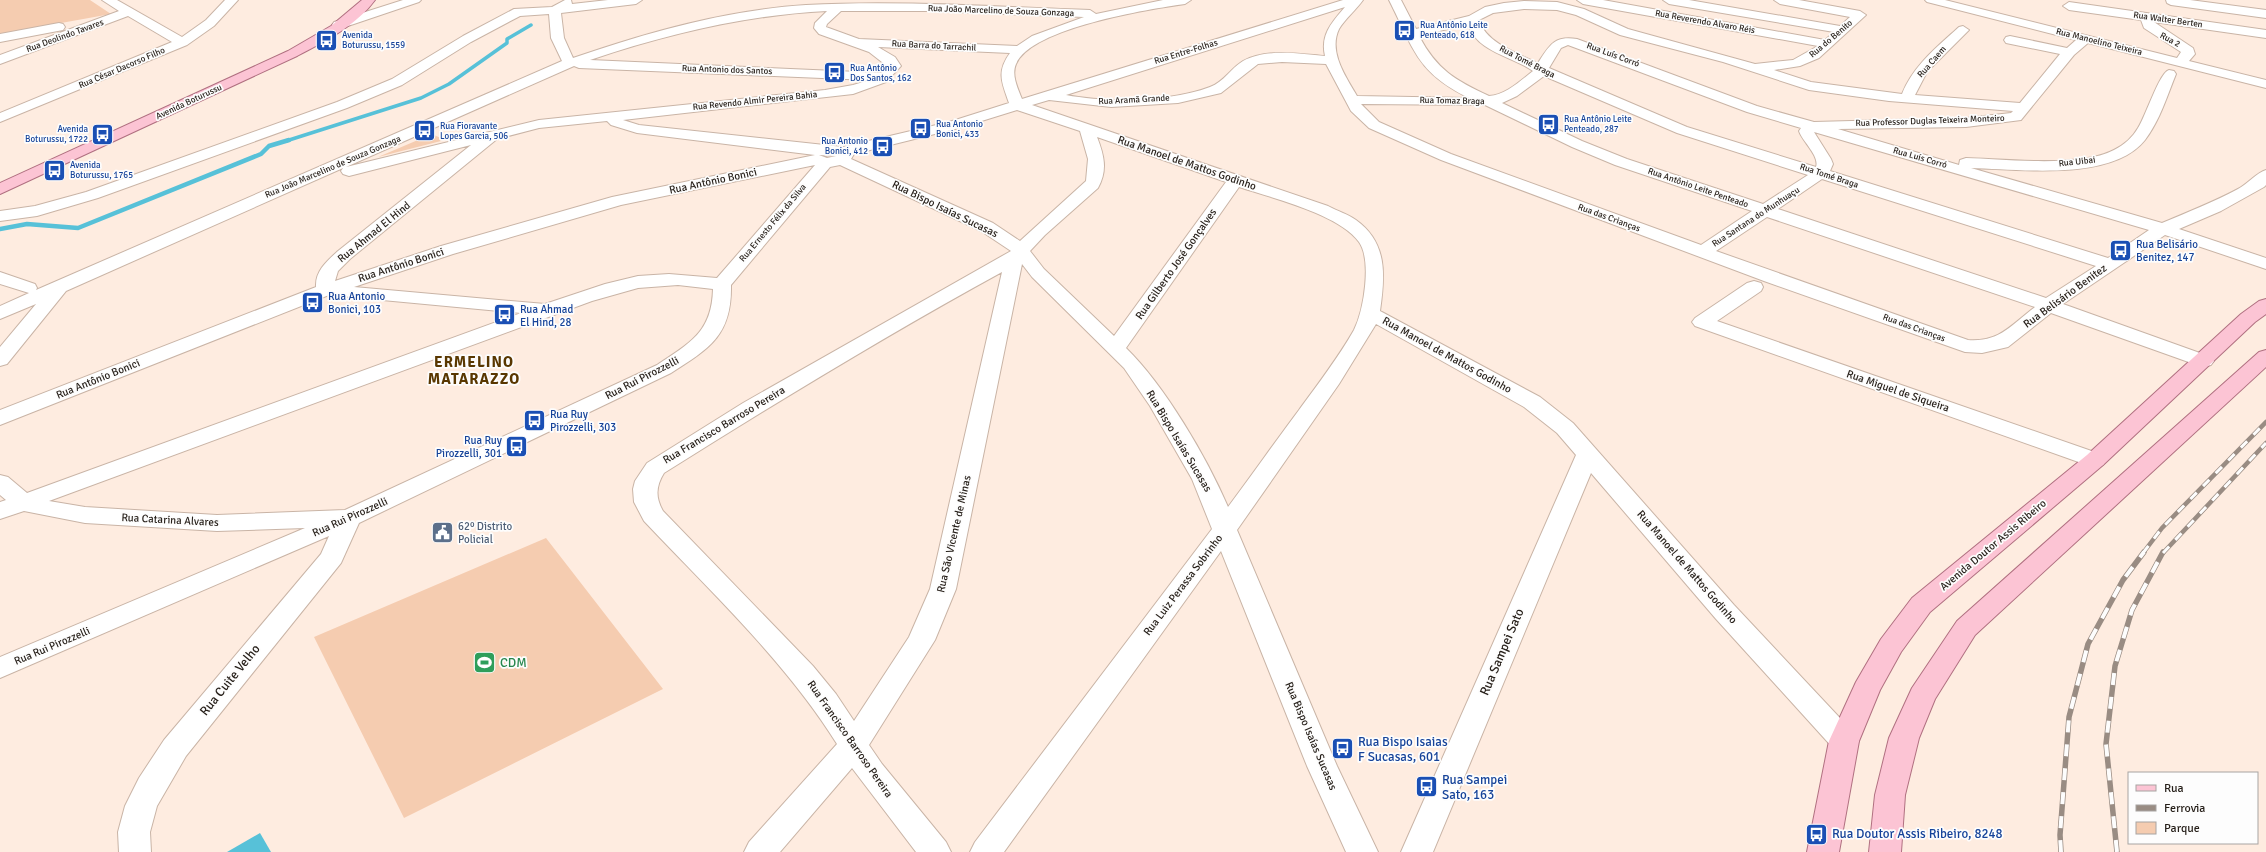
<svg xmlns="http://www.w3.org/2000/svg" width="2266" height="852" font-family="Signika,sans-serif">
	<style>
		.green { fill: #f5ccb0 }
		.water { fill: #57c1d8 }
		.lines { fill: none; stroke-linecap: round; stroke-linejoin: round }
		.stream-far1 { stroke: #57c1d8; stroke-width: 3.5 }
		.stream { stroke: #57c1d8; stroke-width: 4.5 }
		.minor-casing { stroke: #c9b4a6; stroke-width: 2 }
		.major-casing { stroke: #b07080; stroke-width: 2 }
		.minor { fill: #fff; fill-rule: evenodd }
		.major { fill: #fcc4d4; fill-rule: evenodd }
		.rail-far1-casing { stroke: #998c83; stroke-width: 4.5 }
		.rail-casing { stroke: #998c83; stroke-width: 5.5 }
		.rail-far1 { stroke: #fdfdfd; stroke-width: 3; stroke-dasharray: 9; stroke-linecap: butt }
		.rail { stroke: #fdfdfd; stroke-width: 4; stroke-dasharray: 12; stroke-linecap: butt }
		.labels { text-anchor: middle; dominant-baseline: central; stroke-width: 3.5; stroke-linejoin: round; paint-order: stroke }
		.far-street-label { font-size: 9px; fill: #261f19; stroke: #fdfdfd }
		.far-transit-label { font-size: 9px; fill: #164399; stroke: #fdfdfd; text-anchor: start }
		.street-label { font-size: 11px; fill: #261f19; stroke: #fdfdfd }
		.transit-label { font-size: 11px; fill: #164399; stroke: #fdfdfd; text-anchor: start }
		.service-label { font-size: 11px; fill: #4e5e75; stroke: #fdfdfd; text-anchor: start }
		.near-street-label { font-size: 13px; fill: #261f19; stroke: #fdfdfd }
		.near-leisure-label { font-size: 13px; fill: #27864d; stroke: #fdfdfd; text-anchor: start }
		.near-transit-label { font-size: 13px; fill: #164399; stroke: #fdfdfd; text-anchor: start }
		.district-label { font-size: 15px; font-weight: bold; letter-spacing: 1px; fill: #593700; stroke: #fdfdfd }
	</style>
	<rect width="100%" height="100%" fill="#feece0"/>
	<!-- green -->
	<path class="green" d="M0 0H90L111 14 0 34Z
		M432 134 445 140 378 157Z
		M546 538 663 689 404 818 314 637Z"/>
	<!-- water -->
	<path class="water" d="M260 833 271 852H227Z"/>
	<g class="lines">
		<!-- stream-far1 -->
		<path class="stream-far1" d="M286 141 421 98 449 84 507 43V39L531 25"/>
		<!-- stream -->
		<path class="stream" d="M0 229 27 224 78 228 261 154 269 146 289 140"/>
		<defs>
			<path id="minor" d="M102 0H117L182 37 206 20 225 0H238L214 26 187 45 0 122V113L172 42 128 16 0 64V55L119 11Z
				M403 0H421L419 2 342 28 338 29 332 25 334 22Z
				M565 0H571L572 4 608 0H642L636 4 561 13 564 38 573 58C648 32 726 10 806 5 900 0 996 7 1090 10L1096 14 1163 0H1191L1185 4C1149 9 1031 28 1016 64 1011 75 1018 89 1022 99L1343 0H1363C1356 10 1345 19 1339 29 1328 52 1346 77 1357 96L1469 98C1416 72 1414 49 1389 0H1401L1416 29 1469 16 1485 7 1504 3 1524 1 1557 2 1584 9 1628 29 1755 64 1793 60 1818 46 1583 4 1577 0H1603L1825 40 1834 32 1669 4 1663 0H1689L1840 26 1850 17 1780 4 1774 0H1799L1860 11 1866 15 1819 58 1800 66 1774 70 1811 82 1902 94C1913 66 1937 47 1959 27L1963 26 1969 30 1927 72 1915 95 2020 103 2060 54 2006 43 2004 40 2006 37 2010 36 2067 48 2076 40 1927 2 1925 0H1945L2177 58 2181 52 2144 28 2141 20 2069 10 2063 6 2069 2 2266 30V38L2154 22 2193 48 2195 54 2189 61 2266 80V88L2088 43 2074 55 2021 120 1966 127 1838 129 1959 165 1960 160 1966 158C2005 159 2080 168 2114 150 2124 145 2133 137 2138 128 2146 116 2159 73 2169 70L2174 71 2176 74C2167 96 2160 120 2145 140 2112 182 2018 169 1971 168L2162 223C2188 212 2214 202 2238 189 2248 184 2256 173 2266 170V185L2264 187 2221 211 2179 229 2266 258V269L2165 235 2063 304 2211 357 2214 361 2211 365 2204 367 2197 365 2051 313 2008 347 1982 353 1965 352 1764 281 1441 160 1369 128 1351 111 1326 64 1282 62 1258 64 1221 93 1178 103 1111 107 1049 100 1032 105 1328 206C1337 211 1348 214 1356 220 1388 243 1385 276 1380 311L1540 397 1573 423 1734 605 1854 733 1859 741 1854 749 1844 753 1834 749 1716 619 1591 473 1433 852H1401L1576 455 1557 433 1524 407 1376 324 1339 384 1237 530 1337 766 1378 852H1346L1307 766 1221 551 1004 852H970L975 842 1212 529 1192 479 1150 406 1124 368 1032 277 1022 264 956 589 935 640 869 745 882 764 946 842 951 852H916L852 768 780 852H744L749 842 837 744C786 662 710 591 644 521L634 502 633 489 635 481 647 463 743 403 1011 251 981 231 840 165 830 167 731 285C732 335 710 348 671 373L359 523 341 563 186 756 157 806 150 832 151 852H119L118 832 125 806 139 778 164 740 321 554 329 536 0 678V657L305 528 217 531 85 523 24 511 0 519V502L6 500 0 495V475L8 477 27 493 521 313 329 295 0 425V410L316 287C315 271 327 261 338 251L471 145 349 176 343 174 341 171 343 168 66 291 7 364 0 366V347L36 304 0 319V306L29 293 0 284V272L35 284 37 288 36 290 562 61 551 38 549 14 520 16 471 42 402 85 347 108 98 198 37 216 0 221V211L35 206 86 192 337 102 392 79 463 36 514 9 552 7ZM1345 7C1332 22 1320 35 1325 56 1300 54 1266 48 1243 61 1231 68 1224 82 1210 87 1170 102 1108 103 1066 95ZM1524 9 1557 10 1576 15 1620 35 1723 62 1809 90 1889 101 2013 111 2011 113 1966 118 1814 122 1757 106 1577 39C1554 35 1549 46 1538 63 1518 54 1486 43 1479 20L1493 13ZM827 11 815 23 814 28 819 34 869 52 887 66 881 73 590 60C667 34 745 15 827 11ZM841 11H933L1084 17 1032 36 1017 46 859 39 826 27 827 24ZM1468 24C1476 52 1514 57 1533 71 1520 81 1506 95 1489 96 1455 80 1437 70 1419 36ZM1568 45 1747 112 1801 128 1799 131C1802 141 1820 156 1816 167L1687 127 1549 68 1561 48ZM878 47 1010 53C996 72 1002 83 1009 103L949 122 843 147 639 125 623 120 853 94 886 82 901 66 895 57ZM574 66 579 68 870 80 853 85 825 90 539 120 346 167ZM1544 76 1677 133 1808 175 1763 204 1627 159 1582 141 1502 103 1517 96ZM1361 104 1485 105 1572 147 1615 165 1752 211 1701 245 1451 154 1379 122ZM1017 110 1080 131 1088 159 1086 181 1020 241 993 223 851 159 854 154 959 128ZM607 121 611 125 637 133 815 155 612 197 441 246 335 281 338 271 350 259 497 139 539 128ZM1814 132 2149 230 2108 258 1830 171 1833 164 1831 159ZM1097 137 1226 182 1114 336 1044 269 1030 251 1045 235 1098 188C1108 170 1104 155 1097 137ZM819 155 836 156 827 158ZM815 165 717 278 669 274 638 276 605 284 545 304 354 287 453 254 621 205ZM1822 179 2096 266 2046 298 1778 209ZM1239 187C1272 198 1339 214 1359 242 1372 260 1364 310 1354 330 1338 358 1318 384 1299 410 1275 442 1252 475 1228 507 1207 458 1165 386 1126 348ZM1767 217 2035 307C2010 326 2000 342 1968 340L1716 251ZM1002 272 930 589 909 637 854 721 836 694 813 666 663 511C655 497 656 486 664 473 775 403 887 335 1002 272ZM678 285 713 289C712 332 690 343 657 365L345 510 217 515 85 507 49 501 592 301 638 288Z
				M2166 0H2190L2266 10V18L2171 5 2167 3Z
				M59 23 63 24 65 27 63 30 0 42V34Z
				M1754 281 1761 283 1763 287 1761 291 1717 321 2103 455 2106 460 2103 465 2095 467 2087 465 1695 326 1692 322 1695 318 1747 283Z"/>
			<path id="major" d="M362 0H375C357 25 324 42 297 56L0 194V183L288 51 331 26Z
				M2266 299V314L2255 322 2103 465 1930 612 1901 652 1880 690 1859 741 1839 852H1807L1829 741 1856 682 1881 639 1912 598 2087 455 2241 314 2259 301Z
				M2266 350V367L1975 635 1935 699 1919 738 1905 795 1901 852H1869L1875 795 1889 738 1912 688 1957 621 2259 352Z"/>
		</defs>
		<!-- minor casing -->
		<use href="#minor" class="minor-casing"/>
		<!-- major casing -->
		<use href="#major" class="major-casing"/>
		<!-- minor -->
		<use href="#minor" class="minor"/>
		<!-- major -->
		<use href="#major" class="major"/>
		<defs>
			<path id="rail-far1" d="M2143 553 2162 528 2266 422
				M2163 553 2266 443"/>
			<path id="rail" d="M2061 852 2060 835 2069 717 2088 644 2123 580 2144 552
				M2117 852 2106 744 2115 666 2132 610 2163 552"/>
		</defs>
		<!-- rail-far1 casing -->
		<use href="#rail-far1" class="rail-far1-casing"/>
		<!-- rail casing -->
		<use href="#rail" class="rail-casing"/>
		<!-- rail-far1 -->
		<use href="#rail-far1" class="rail-far1"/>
		<!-- rail -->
		<use href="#rail" class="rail"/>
	</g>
	<!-- icons -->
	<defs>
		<symbol id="bus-square" viewBox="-11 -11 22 22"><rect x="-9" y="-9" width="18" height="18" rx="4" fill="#1a4fb4" stroke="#fdfdfd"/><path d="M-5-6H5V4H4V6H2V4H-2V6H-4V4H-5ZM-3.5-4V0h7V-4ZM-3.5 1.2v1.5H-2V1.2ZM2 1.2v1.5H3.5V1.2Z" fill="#fff"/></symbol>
		<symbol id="civic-square" viewBox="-11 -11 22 22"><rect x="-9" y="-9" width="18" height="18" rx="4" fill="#5c6f8a" stroke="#fdfdfd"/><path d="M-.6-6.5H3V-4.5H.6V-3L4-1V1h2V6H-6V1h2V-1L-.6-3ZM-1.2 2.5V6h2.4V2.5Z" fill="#fff"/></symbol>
		<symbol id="stadium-square" viewBox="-11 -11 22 22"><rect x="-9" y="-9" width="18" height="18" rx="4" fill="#2e9e5b" stroke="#fdfdfd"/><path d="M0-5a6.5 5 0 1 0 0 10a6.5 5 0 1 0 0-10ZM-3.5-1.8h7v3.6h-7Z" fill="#fff"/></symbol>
	</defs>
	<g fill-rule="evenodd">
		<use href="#bus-square" x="1392" y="18" width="25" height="25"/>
		<use href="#bus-square" x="314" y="28" width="25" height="25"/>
		<use href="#bus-square" x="822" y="60" width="25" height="25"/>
		<use href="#bus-square" x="1536" y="112" width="25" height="25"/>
		<use href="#bus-square" x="908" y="116" width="25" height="25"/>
		<use href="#bus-square" x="412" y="118" width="25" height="25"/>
		<use href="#bus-square" x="90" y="122" width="25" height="25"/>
		<use href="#bus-square" x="870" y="134" width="25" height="25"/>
		<use href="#bus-square" x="42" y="158" width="25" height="25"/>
		<use href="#bus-square" x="2108" y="238" width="25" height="25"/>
		<use href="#bus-square" x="300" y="290" width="25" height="25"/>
		<use href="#bus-square" x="492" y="302" width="25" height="25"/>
		<use href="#bus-square" x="522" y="408" width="25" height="25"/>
		<use href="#bus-square" x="504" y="434" width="25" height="25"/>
		<use href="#civic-square" x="430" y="520" width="25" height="25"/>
		<use href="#stadium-square" x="472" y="650" width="25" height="25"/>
		<use href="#bus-square" x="1330" y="736" width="25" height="25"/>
		<use href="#bus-square" x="1414" y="774" width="25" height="25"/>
		<use href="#bus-square" x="1804" y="822" width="25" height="25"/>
	</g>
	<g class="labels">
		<!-- far-street labels -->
		<g class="far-street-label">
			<text transform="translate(1001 11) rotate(2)">Rua João Marcelino de Souza Gonzaga</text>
			<text transform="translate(2168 20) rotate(8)">Rua Walter Berten</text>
			<text transform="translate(1705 22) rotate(10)">Rua Reverendo Alvaro Réis</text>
			<text transform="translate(65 36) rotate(-20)">Rua Deolindo Tavares</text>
			<text transform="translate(1831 39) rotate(-40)">Rua do Benito</text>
			<text transform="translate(2170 40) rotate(28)">Rua 2</text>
			<text transform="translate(2099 42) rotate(14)">Rua Manoelino Teixeira</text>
			<text transform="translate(934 46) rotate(3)">Rua Barra do Tarrachil</text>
			<text transform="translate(1186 52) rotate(-17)">Rua Entre-Folhas</text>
			<text transform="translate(1613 55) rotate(20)">Rua Luís Corró</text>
			<text transform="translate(1527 62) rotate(27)">Rua Tomé Braga</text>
			<text transform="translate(1932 62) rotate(-49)">Rua Caem</text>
			<text transform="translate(122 68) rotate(-23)">Rua César Dacorso Filho</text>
			<text transform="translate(727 70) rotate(2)">Rua Antonio dos Santos</text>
			<text transform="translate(1134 100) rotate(-3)">Rua Aramã Grande</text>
			<text transform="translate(755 101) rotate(-6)">Rua Revendo Almir Pereira Bahia</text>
			<text transform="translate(1452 101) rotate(1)">Rua Tomaz Braga</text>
			<text transform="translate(189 102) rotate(-25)">Avenida Boturussu</text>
			<text transform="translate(1930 121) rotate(-2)">Rua Professor Duglas Teixeira Monteiro</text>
			<text transform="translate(1920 158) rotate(16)">Rua Luís Corró</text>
			<text transform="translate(2077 162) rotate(-6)">Rua Uibai</text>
			<text transform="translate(333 167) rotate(-23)">Rua João Marcelino de Souza Gonzaga</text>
			<text transform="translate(1829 176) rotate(18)">Rua Tomé Braga</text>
			<text transform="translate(1698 188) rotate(19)">Rua Antônio Leite Penteado</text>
			<text transform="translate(1756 217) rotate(-33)">Rua Santana do Munhuaçu</text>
			<text transform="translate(1609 218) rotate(20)">Rua das Crianças</text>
			<text transform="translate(773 223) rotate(-50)">Rua Ernesto Félix da Silva</text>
			<text transform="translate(1914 328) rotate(20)">Rua das Crianças</text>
		</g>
		<!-- far-transit labels -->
		<g class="far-transit-label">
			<text x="1420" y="25">Rua Antônio Leite<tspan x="1420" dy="10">Penteado, 618</tspan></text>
			<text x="342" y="35">Avenida<tspan x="342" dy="10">Boturussu, 1559</tspan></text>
			<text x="850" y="68">Rua Antônio<tspan x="850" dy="10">Dos Santos, 162</tspan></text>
			<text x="1564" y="119">Rua Antônio Leite<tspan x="1564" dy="10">Penteado, 287</tspan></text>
			<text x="936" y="124">Rua Antonio<tspan x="936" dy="10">Bonici, 433</tspan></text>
			<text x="440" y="126">Rua Fioravante<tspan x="440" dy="10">Lopes Garcia, 506</tspan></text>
			<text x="88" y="129" text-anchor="end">Avenida<tspan x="88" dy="10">Boturussu, 1722</tspan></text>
			<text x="868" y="141" text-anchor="end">Rua Antonio<tspan x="868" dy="10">Bonici, 412</tspan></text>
			<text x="70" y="165">Avenida<tspan x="70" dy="10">Boturussu, 1765</tspan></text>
		</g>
		<!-- street labels -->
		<g class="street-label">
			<text transform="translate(1187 163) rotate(19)">Rua Manoel de Mattos Godinho</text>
			<text transform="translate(713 181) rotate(-12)">Rua Antônio Bonici</text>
			<text transform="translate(945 209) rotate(26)">Rua Bispo Isaías Sucasas</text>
			<text transform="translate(374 232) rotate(-39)">Rua Ahmad El Hind</text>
			<text transform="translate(1176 264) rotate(-55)">Rua Gilberto José Gonçalves</text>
			<text transform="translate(401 265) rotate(-18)">Rua Antônio Bonici</text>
			<text transform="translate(2065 296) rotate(-36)">Rua Belisário Benitez</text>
			<text transform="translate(1447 355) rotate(29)">Rua Manoel de Mattos Godinho</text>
			<text transform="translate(642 378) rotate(-27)">Rua Rui Pirozzelli</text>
			<text transform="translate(98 379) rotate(-22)">Rua Antônio Bonici</text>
			<text transform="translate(1898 391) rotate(19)">Rua Miguel de Siqueira</text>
			<text transform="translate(724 425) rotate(-31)">Rua Francisco Barroso Pereira</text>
			<text transform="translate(1179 441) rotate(59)">Rua Bispo Isaías Sucasas</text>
			<text transform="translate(350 517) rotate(-24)">Rua Rui Pirozzelli</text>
			<text transform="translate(170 520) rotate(3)">Rua Catarina Alvares</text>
			<text transform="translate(954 534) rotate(-77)">Rua São Vicente de Minas</text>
			<text transform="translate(1993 545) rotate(-40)">Avenida Doutor Assis Ribeiro</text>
			<text transform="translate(1687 567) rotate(49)">Rua Manoel de Mattos Godinho</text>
			<text transform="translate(1183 585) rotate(-53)">Rua Luiz Perassa Sobrinho</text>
			<text transform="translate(52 646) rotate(-23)">Rua Rui Pirozzelli</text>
			<text transform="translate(1311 736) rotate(67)">Rua Bispo Isaías Sucasas</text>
			<text transform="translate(850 739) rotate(55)">Rua Francisco Barroso Pereira</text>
		</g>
		<!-- transit labels -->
		<g class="transit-label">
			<text x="2136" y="244">Rua Belisário<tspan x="2136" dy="13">Benitez, 147</tspan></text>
			<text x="328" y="296">Rua Antonio<tspan x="328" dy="13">Bonici, 103</tspan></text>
			<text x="520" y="309">Rua Ahmad<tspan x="520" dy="13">El Hind, 28</tspan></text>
			<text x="550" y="414">Rua Ruy<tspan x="550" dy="13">Pirozzelli, 303</tspan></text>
			<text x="502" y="440" text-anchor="end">Rua Ruy<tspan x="502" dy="13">Pirozzelli, 301</tspan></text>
		</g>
		<!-- service labels -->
		<g class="service-label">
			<text x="458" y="526">62º Distrito<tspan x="458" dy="13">Policial</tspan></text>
		</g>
		<!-- near-street labels -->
		<g class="near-street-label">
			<text transform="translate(1502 652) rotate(-67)">Rua Sampei Sato</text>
			<text transform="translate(230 680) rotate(-51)">Rua Cuite Velho</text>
		</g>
		<!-- near-leisure labels -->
		<g class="near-leisure-label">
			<text x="500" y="663">CDM</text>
		</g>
		<!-- near-transit labels -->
		<g class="near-transit-label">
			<text x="1358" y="742">Rua Bispo Isaias<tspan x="1358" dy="15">F Sucasas, 601</tspan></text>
			<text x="1442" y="780">Rua Sampei<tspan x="1442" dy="15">Sato, 163</tspan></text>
			<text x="1832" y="834">Rua Doutor Assis Ribeiro, 8248</text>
		</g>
		<!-- district labels -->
		<g class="district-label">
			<text x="474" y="362">ERMELINO<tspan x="474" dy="17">MATARAZZO</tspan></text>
		</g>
	</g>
	<!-- legend -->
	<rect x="2128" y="772" width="130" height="72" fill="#fdfdfd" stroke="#a7a4a2"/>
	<rect x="2136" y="785" width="20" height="6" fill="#fcc4d4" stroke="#a7a4a2"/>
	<text x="2164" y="792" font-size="12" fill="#261f19">Rua</text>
	<rect x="2136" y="805" width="20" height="6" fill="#998c83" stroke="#a7a4a2"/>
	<text x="2164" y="812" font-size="12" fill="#261f19">Ferrovia</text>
	<rect x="2136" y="822" width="20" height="12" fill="#f5ccb0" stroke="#a7a4a2"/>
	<text x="2164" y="832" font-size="12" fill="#261f19">Parque</text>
</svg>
